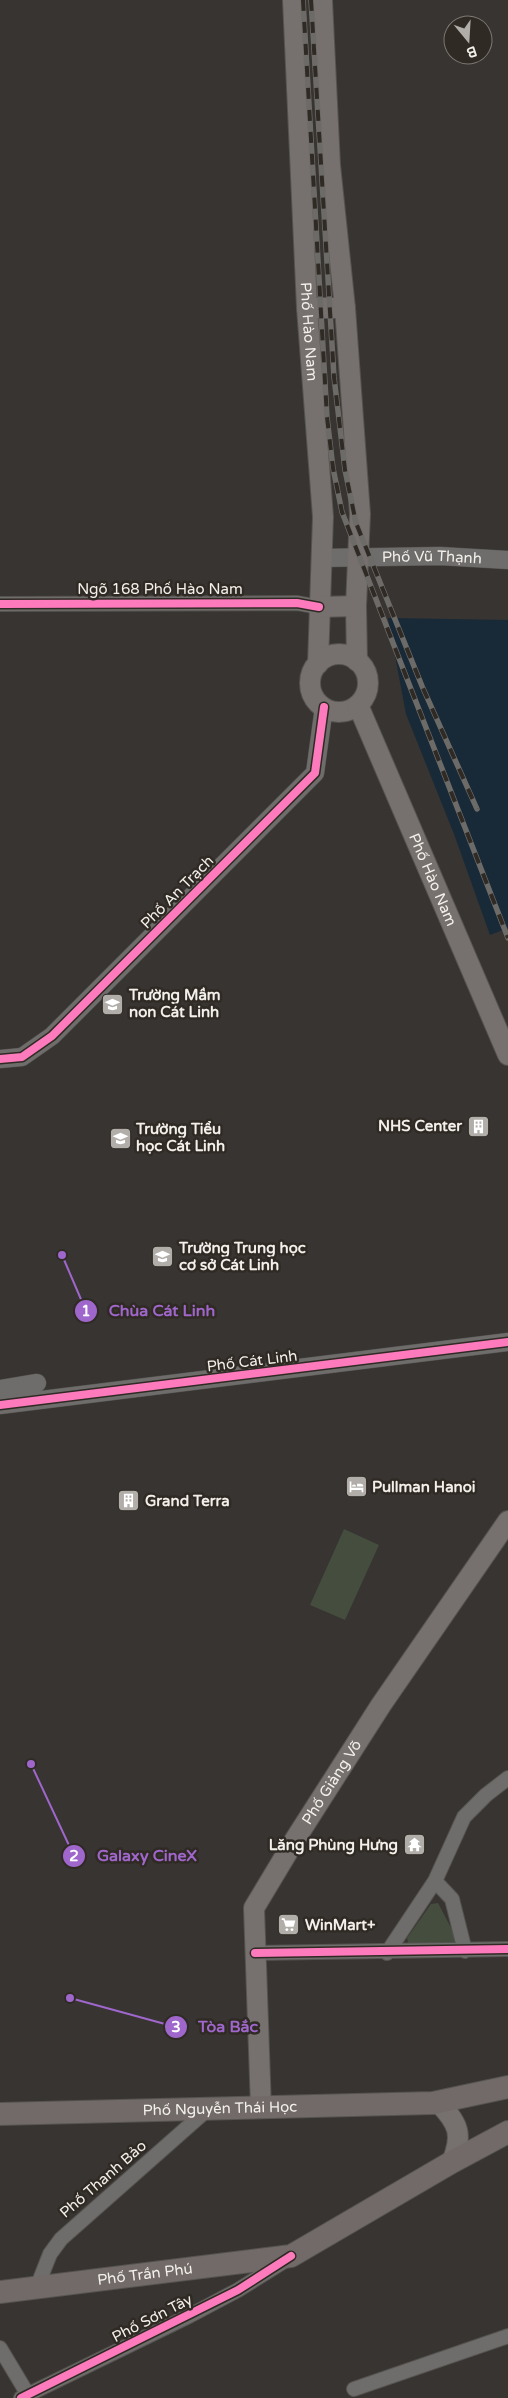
<svg xmlns="http://www.w3.org/2000/svg" width="508" height="2398" font-family="'Varela Round',sans-serif">
	<style>
		.green { fill: #444d3e }
		.water { fill: #182938 }
		.lines { fill: none; stroke-linecap: round; stroke-linejoin: round }
		.minor-casing { stroke: #555350; stroke-width: 16 }
		.tertiary-casing { stroke: #555350; stroke-width: 19 }
		.secondary-casing { stroke: #555350; stroke-width: 22 }
		.primary-casing { stroke: #555350; stroke-width: 24 }
		.minor { stroke: #6f6d6b; stroke-width: 14 }
		.tertiary { stroke: #6f6d6b; stroke-width: 18 }
		.secondary { stroke: #76706e; stroke-width: 20 }
		.primary { stroke: #726a68; stroke-width: 22 }
		.rail-casing { stroke: #6d6b68; stroke-width: 5.5 }
		.rail { stroke: #302a24; stroke-width: 4; stroke-dasharray: 11; stroke-linecap: butt }
		.cycleway-casing { stroke: #302a24; stroke-width: 11 }
		.cycleway { stroke: #fd7abc; stroke-width: 8 }
		.labels { text-anchor: middle; dominant-baseline: central; stroke-width: 5; stroke-linejoin: round; paint-order: stroke }
		.street-label { font-size: 15px; fill: #f3f0eb; stroke: #302a24 }
		.poi-label { font-size: 15px; font-weight: bold; fill: #f3f0eb; stroke: #302a24; text-anchor: start }
		.leader { fill: none; stroke: #9f67cc; stroke-width: 2 }
		.callout-dot { fill: #9f67cc; stroke: #302a24; stroke-width: 2 }
		.mark-label { font-size: 15px; text-anchor: middle; font-weight: bold; fill: #fff }
		.callout-label { font-size: 16px; text-anchor: middle; font-weight: bold; fill: #9f67cc; stroke: #302a24; stroke-width: 5; stroke-linejoin: round; paint-order: stroke }
	</style>
	<rect width="100%" height="100%" fill="#373431"/>
	<!-- green -->
	<path class="green" d="M344 1529 379 1545 345 1620 310 1605Z
		M438 1903 457 1939 451 1946H409L407 1938 431 1904Z"/>
	<!-- water -->
	<path class="water" d="M388 618 508 620V928L490 935 454 834 406 714Z"/>
	<g class="lines">
		<defs>
			<path id="minor" d="M0 604 297 603 319 607
				M465 1951 452 1899 435 1881 464 1817 486 1795 508 1778
				M255 1953 508 1949
				M387 1953 435 1881
				M37 2287 50 2254 61 2239 208 2109
				M0 2348 30 2398
				M354 2389 508 2336
				M21 2398 189 2316 238 2290 286 2260"/>
			<g id="tertiary">
				<path id="s1" d="M321 558 440 556 508 560"/>
				<path d="M0 1059 22 1057 52 1036 315 773 324 707"/>
				<path d="M0 1389 37 1383"/>
				<path d="M0 1405 508 1342"/>
			</g>
			<g id="secondary">
				<path id="s2" d="M293 0 307 308 323 517 318 664"/>
				<path d="M322 0 330 165 345 308 360 514 356 606 357 661"/>
				<path d="M307 308H345"/>
				<path d="M319 607 356 606"/>
				<circle cx="339" cy="683" r="29"/>
				<path id="s3" d="M358 705 508 1055"/>
				<path d="M439 2103C459 2124 463 2135 452 2162"/>
				<path id="s4" d="M261 2108 254 1908 296 1838 381 1705 508 1521"/>
			</g>
			<g id="primary">
				<path id="s5" d="M0 2114 433 2103 508 2087"/>
				<path id="s6" d="M0 2292 291 2256 452 2162 508 2132"/>
			</g>
		</defs>
		<!-- minor casing -->
		<use href="#minor" class="minor-casing"/>
		<!-- tertiary casing -->
		<use href="#tertiary" class="tertiary-casing"/>
		<!-- secondary casing -->
		<use href="#secondary" class="secondary-casing"/>
		<!-- primary casing -->
		<use href="#primary" class="primary-casing"/>
		<!-- minor -->
		<use href="#minor" class="minor"/>
		<!-- tertiary -->
		<use href="#tertiary" class="tertiary"/>
		<!-- secondary -->
		<use href="#secondary" class="secondary"/>
		<!-- primary -->
		<use href="#primary" class="primary"/>
		<defs>
			<path id="rail" d="M303 0 327 417 333 468 342 512 508 938
				M311 0 334 377 345 470 356 523 422 686 477 809"/>
		</defs>
		<!-- rail casing -->
		<use href="#rail" class="rail-casing"/>
		<!-- rail -->
		<use href="#rail" class="rail"/>
		<defs>
			<path id="cycleway" d="M0 604 297 603 319 607
				M0 1059 22 1057 52 1036 315 773 324 707
				M0 1405 508 1342
				M255 1953 508 1949
				M21 2398 238 2290 291 2256"/>
		</defs>
		<!-- cycleway casing -->
		<use href="#cycleway" class="cycleway-casing"/>
		<!-- cycleway -->
		<use href="#cycleway" class="cycleway"/>
	</g>
	<!-- icons -->
	<defs>
		<symbol id="school-square" viewBox="-11 -11 22 22"><rect x="-9" y="-9" width="18" height="18" rx="4" fill="#b1aeaa" stroke="#302a24"/><path d="M0-5L7-2L0 1L-7-2ZM-4 1L0 2.5L4 1V4Q0 6-4 4Z" fill="#fff"/></symbol>
		<symbol id="building-square" viewBox="-11 -11 22 22"><rect x="-9" y="-9" width="18" height="18" rx="4" fill="#b1aeaa" stroke="#302a24"/><path d="M-4-6H4V6H1V3H-1V6H-4ZM-2.5-4.3h1.7v1.8h-1.7ZM.8-4.3h1.7v1.8H.8ZM-2.5-1h1.7V.8h-1.7ZM.8-1h1.7V.8H.8Z" fill="#fff"/></symbol>
		<symbol id="hotel-square" viewBox="-11 -11 22 22"><rect x="-9" y="-9" width="18" height="18" rx="4" fill="#b1aeaa" stroke="#302a24"/><path d="M-6-4.5h1.5V1H6V5H4.5V3h-9V5H-6ZM-4 0a1.8 1.8 0 1 1 3.6 0ZM.5 0V-2.5h3Q6-2.5 6 0Z" fill="#fff"/></symbol>
		<symbol id="temple-square" viewBox="-11 -11 22 22"><rect x="-9" y="-9" width="18" height="18" rx="4" fill="#b1aeaa" stroke="#302a24"/><path d="M0-6L5-2H3V0L6.5 2.5H4V6H1.5V3h-3V6H-4V2.5H-6.5L-3 0V-2H-5Z" fill="#fff"/></symbol>
		<symbol id="supermarket-square" viewBox="-11 -11 22 22"><rect x="-9" y="-9" width="18" height="18" rx="4" fill="#b1aeaa" stroke="#302a24"/><path d="M-6-5.5h2.5l.6 2H6L4.5 2H-2.5L-4.4-4H-6ZM-1.5 3.2a1.3 1.3 0 1 0 .1 0ZM3 3.2a1.3 1.3 0 1 0 .1 0Z" fill="#fff"/></symbol>
	</defs>
	<g fill-rule="evenodd">
		<use href="#school-square" x="100" y="992" width="25" height="25"/>
		<use href="#building-square" x="466" y="1114" width="25" height="25"/>
		<use href="#school-square" x="108" y="1126" width="25" height="25"/>
		<use href="#school-square" x="150" y="1244" width="25" height="25"/>
		<use href="#hotel-square" x="344" y="1474" width="25" height="25"/>
		<use href="#building-square" x="116" y="1488" width="25" height="25"/>
		<use href="#temple-square" x="402" y="1832" width="25" height="25"/>
		<use href="#supermarket-square" x="276" y="1912" width="25" height="25"/>
	</g>
	<g class="labels">
		<!-- street labels -->
		<g class="street-label">
			<text stroke="none"><textPath href="#s2" startOffset="332">Phố Hào Nam</textPath></text>
			<text stroke="none"><textPath href="#s1" startOffset="111">Phố Vũ Thạnh</textPath></text>
			<text x="160" y="589">Ngõ 168 Phố Hào Nam</text>
			<text stroke="none"><textPath href="#s3" startOffset="190">Phố Hào Nam</textPath></text>
			<text transform="translate(177 892) rotate(-45)">Phố An Trạch</text>
			<text transform="translate(252 1361) rotate(-7)">Phố Cát Linh</text>
			<text stroke="none"><textPath href="#s4" startOffset="348">Phố Giảng Võ</textPath></text>
			<text stroke="none"><textPath href="#s5" startOffset="220">Phố Nguyễn Thái Học</textPath></text>
			<text transform="translate(103 2179) rotate(-41)">Phố Thanh Bảo</text>
			<text stroke="none"><textPath href="#s6" startOffset="146">Phố Trần Phú</textPath></text>
			<text transform="translate(152 2318) rotate(-27)">Phố Sơn Tây</text>
		</g>
		<!-- poi labels -->
		<g class="poi-label">
			<text x="129" y="995">Trường Mầm<tspan x="129" dy="17">non Cát Linh</tspan></text>
			<text x="462" y="1126" text-anchor="end">NHS Center</text>
			<text x="136" y="1129">Trường Tiểu<tspan x="136" dy="17">học Cát Linh</tspan></text>
			<text x="179" y="1248">Trường Trung học<tspan x="179" dy="17">cơ sở Cát Linh</tspan></text>
			<text x="372" y="1487">Pullman Hanoi</text>
			<text x="145" y="1501">Grand Terra</text>
			<text x="398" y="1845" text-anchor="end">Lăng Phùng Hưng</text>
			<text x="305" y="1925">WinMart+</text>
		</g>
	</g>
	<!-- callouts -->
	<path class="leader" d="M62 1255L86 1311M31 1764L74 1856M70 1998L176 2027"/>
	<g class="callout-dot">
		<circle cx="62" cy="1255" r="5"/>
		<circle cx="31" cy="1764" r="5"/>
		<circle cx="70" cy="1998" r="5"/>
		<circle cx="86" cy="1311" r="12"/>
		<circle cx="74" cy="1856" r="12"/>
		<circle cx="176" cy="2027" r="12"/>
	</g>
	<g class="mark-label">
		<text x="86" y="1316">1</text>
		<text x="74" y="1861">2</text>
		<text x="176" y="2032">3</text>
	</g>
	<g class="callout-label">
		<text x="162" y="1316">Chùa Cát Linh</text>
		<text x="147" y="1861">Galaxy CineX</text>
		<text x="228" y="2032">Tòa Bắc</text>
	</g>
	<!-- north arrow -->
	<g transform="translate(468 40) rotate(162)"><circle r="24" fill="#302a24" stroke="#7e7974"/>
	<path d="M0-4L9 19L0 12L-9 19Z" fill="#b1aeaa"/>
	<text y="-8" font-size="14" font-weight="bold" text-anchor="middle" fill="#f3f0eb">B</text>
	</g>
</svg>
